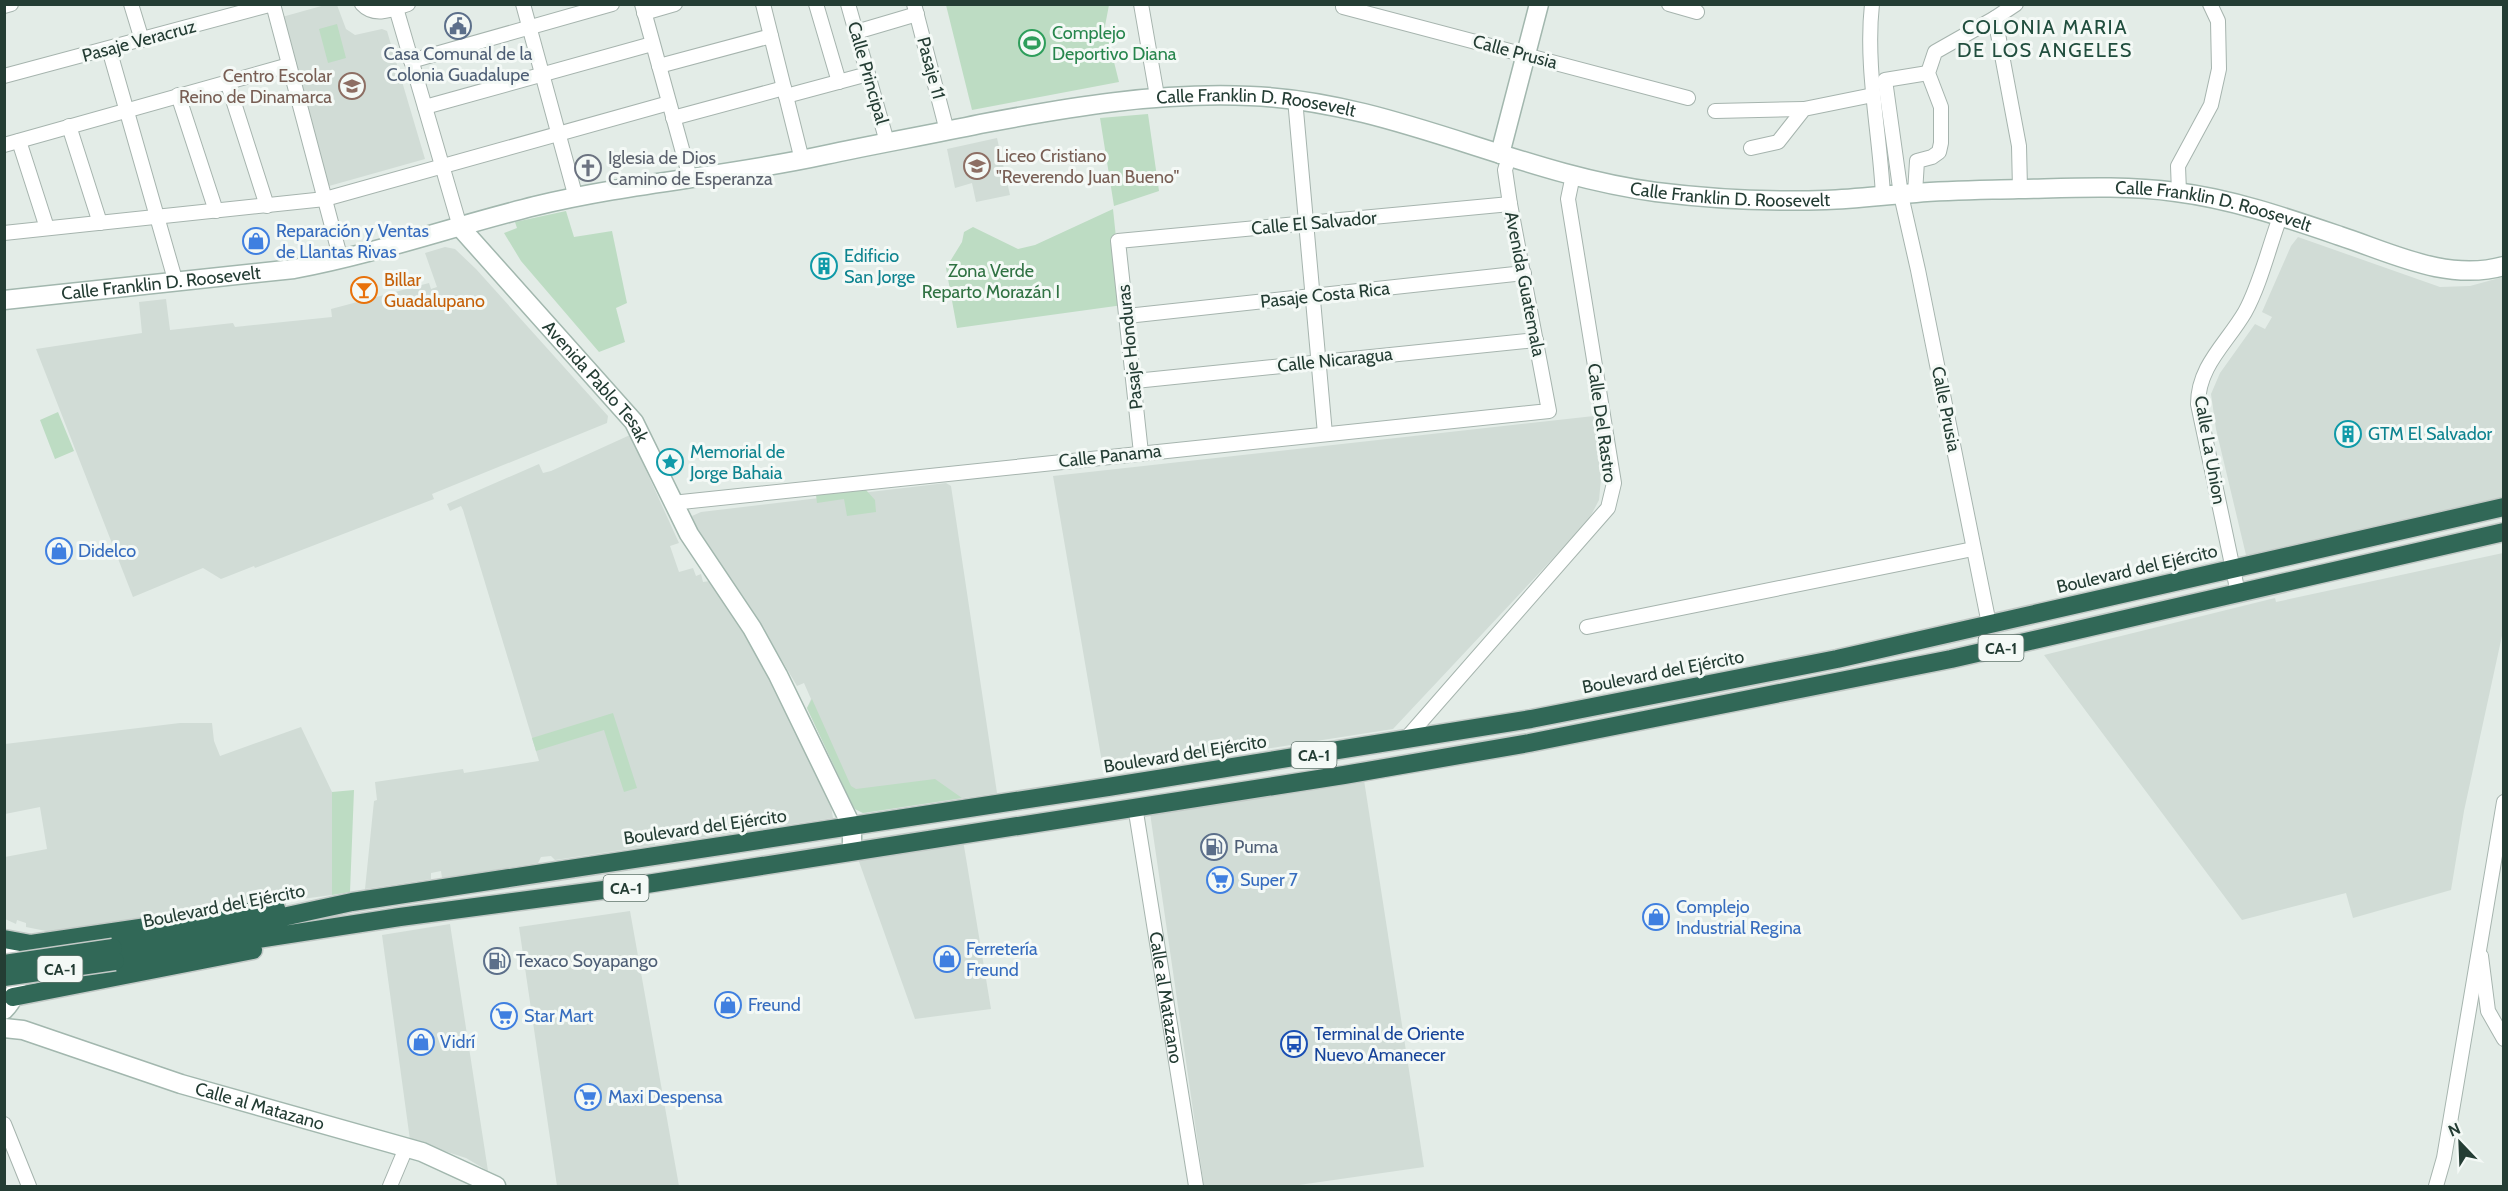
<svg xmlns="http://www.w3.org/2000/svg" width="2508" height="1191" font-family="Cabin,sans-serif">
	<style>
		.built { fill: #d1dcd6 }
		.green { fill: #bddcc3 }
		.lines { fill: none; stroke-linecap: round; stroke-linejoin: round }
		.street-casing { stroke: #a6b4ae; stroke-width: 16 }
		.secondary-casing { stroke: #a2b7ae; stroke-width: 21 }
		.highway-casing { stroke: #c2c9c6; stroke-width: 21 }
		.street { stroke: #fff; stroke-width: 14 }
		.secondary { stroke: #fff; stroke-width: 18 }
		.highway { stroke: #316857; stroke-width: 18 }
		.highway-bridge-casing { stroke: #c2c9c6; stroke-width: 21; stroke-linecap: butt }
		.highway-bridge { stroke: #316857; stroke-width: 18 }
		.labels { text-anchor: middle; dominant-baseline: central; stroke-width: 6; stroke-linejoin: round; paint-order: stroke }
		.shield { fill: #f4f9f6; stroke: #62756e; stroke-width: 1.5 }
		.shield-label { font-size: 16px; font-weight: bold; fill: #243d34 }
		.leisure-label { font-size: 18px; fill: #27864d; stroke: #f4f9f6; text-anchor: start }
		.street-label { font-size: 18px; fill: #243d34; stroke: #f4f9f6 }
		.service-label { font-size: 18px; fill: #4e5e75; stroke: #f4f9f6; text-anchor: start }
		.education-label { font-size: 18px; fill: #785e54; stroke: #f4f9f6; text-anchor: end }
		.worship-label { font-size: 18px; fill: #5b616d; stroke: #f4f9f6; text-anchor: start }
		.shop-label { font-size: 18px; fill: #366cbe; stroke: #f4f9f6; text-anchor: start }
		.culture-label { font-size: 18px; fill: #0d838f; stroke: #f4f9f6; text-anchor: start }
		.park-label { font-size: 18px; fill: #307243; stroke: #f4f9f6 }
		.food-label { font-size: 18px; fill: #c56008; stroke: #f4f9f6; text-anchor: start }
		.transit-label { font-size: 18px; fill: #164399; stroke: #f4f9f6; text-anchor: start }
		.neighbourhood-label { font-size: 20px; letter-spacing: 1.5px; fill: #214e3e; stroke: #f4f9f6 }
	</style>
	<rect width="100%" height="100%" fill="#e3ece7"/>
	<!-- built -->
	<path class="built" d="M325 5H337L346 29 355 35 382 29 387 31 425 159 329 186 282 17Z
		M997 138 1010 195 976 202 972 183 955 188 947 149Z
		M2298 237 2440 287 2470 286 2503 277V497L2250 556 2246 555 2216 429 2211 394 2220 373 2255 324 2265 329 2272 317 2262 312 2291 246Z
		M445 247 455 249 476 269 608 416 607 423 432 494 434 499 255 568 254 566 221 579 203 568 133 597 36 349 142 333 139 302 166 299 170 330 233 323 235 327 332 317 331 309 429 283 431 289 437 287 425 253Z
		M1594 416 1601 479 1599 500 1588 521 1393 729 1104 774 1053 476Z
		M630 435 679 543 670 546 679 572 693 568 696 576 701 574 703 582 710 581 747 638 779 697 831 806 833 818 672 842 667 829 654 834 655 845 555 860 551 856 541 857 538 863 442 878 441 871 431 873V879L365 889 374 801 377 800 375 782 463 769 464 773 539 761 463 510 461 506 450 511 447 504 539 464 543 473 551 471Z
		M946 483 951 486 997 793 863 813 855 809 851 802 807 708 811 699 804 683 797 686 754 613 695 526 692 516 701 512Z
		M2503 553V631L2464 811 2451 890 2353 918 2346 893 2242 920 2044 655 2275 598 2276 602Z
		M180 723H212L214 741 220 756 301 727 332 792V895L59 931H46L26 927V923L17 920 16 924 5 919V857L47 849 40 807 5 814V744Z
		M1364 780 1424 1167 1292 1186H1204L1150 813Z
		M963 840 991 1009 915 1019 857 856Z
		M630 911 679 1186H557L519 927Z
		M450 924 488 1171 466 1158 410 1140 382 935Z"/>
	<!-- green -->
	<path class="green" d="M946 5H1109L1105 26 1119 82 972 110Z
		M337 24 346 58 328 63 319 29Z
		M1148 114 1159 191 1114 206 1100 118Z
		M1113 209 1123 305 957 328 946 268 962 242 964 232 973 227 1018 249 1035 245Z
		M566 211 574 237 612 231 627 303 616 308 625 342 599 352 521 261 504 233 517 228 515 222Z
		M58 412 74 451 55 459 40 420Z
		M866 490 875 500 876 512 847 516 844 499 817 503 816 495Z
		M812 699 851 786 856 789 935 779 962 798 863 813 855 809 851 802 807 708Z
		M613 713 637 788 624 792 604 730 536 751 532 738Z
		M354 790 350 892 332 895V792Z"/>
	<g class="lines">
		<defs>
			<g id="street">
				<path d="M131 4 142 40"/>
				<path d="M273 4 341 260"/>
				<path d="M362 4C375 18 393 9 408 4"/>
				<path d="M523 4 576 198"/>
				<path d="M642 4 690 178"/>
				<path d="M763 4 802 160"/>
				<path d="M816 4 839 82"/>
				<path d="M848 4 887 142"/>
				<path d="M914 4 947 131"/>
				<path d="M1141 4 1157 96"/>
				<path d="M1669 4 1697 12"/>
				<path d="M1872 4C1865 68 1880 132 1883 196"/>
				<path d="M2016 4 1995 18 2019 146 2020 189"/>
				<path d="M4 6 11 4"/>
				<path d="M1343 7 1688 98"/>
				<path d="M396 8 460 227"/>
				<path d="M644 13 675 4"/>
				<path d="M856 32 917 14"/>
				<path d="M109 49 176 283"/>
				<path d="M411 61 612 4"/>
				<path d="M659 66 771 36"/>
				<path d="M1928 73 1885 80 1901 195 1918 270 1989 624"/>
				<path d="M4 76 273 4"/>
				<path d="M227 81 267 206"/>
				<path d="M178 95 216 211"/>
				<path d="M786 96 868 74"/>
				<path d="M1295 99 1325 434"/>
				<path d="M425 107 652 44"/>
				<path d="M1715 111 1804 109"/>
				<path d="M673 118 784 88"/>
				<path d="M69 126 100 223"/>
				<path d="M19 141 47 228"/>
				<path d="M4 145 289 65"/>
				<path d="M1751 148 1778 142 1804 109 1873 95"/>
				<path d="M2179 192 2178 166 2211 105 2219 69 2218 21 2210 4"/>
				<path d="M1915 193 1917 161 1932 157 1939 152 1941 143V107L1928 73 1935 52 1995 18"/>
				<path d="M4 233 325 199 669 103"/>
				<path d="M1127 316 1524 273"/>
				<path d="M1135 381 1536 340"/>
				<path d="M1141 453 1118 241 1510 204"/>
				<path d="M672 503 1549 411 1510 204 1505 170 1509 157"/>
				<path d="M2238 593 2198 404C2198 366 2227 343 2245 312 2260 285 2269 247 2280 217"/>
				<path d="M1587 627 1973 549"/>
				<path d="M1404 741 1608 508 1614 483 1568 199 1573 175"/>
				<path id="s1" d="M1135 806 1196 1186"/>
				<path d="M2481 956 2488 1011 2504 1039"/>
				<path d="M4 1124 29 1186"/>
				<path d="M390 1186 406 1148"/>
				<path d="M2436 1186 2444 1158 2504 802"/>
			</g>
			<g id="secondary">
				<path d="M1500 154 1539 4"/>
				<path id="s2" d="M460 227 634 422 689 534 752 628 778 675 852 827V851"/>
				<path id="s3" d="M4 300 294 269C375 254 454 226 535 206 630 183 729 176 825 155 876 144 928 135 980 124 1070 107 1158 92 1250 96 1391 101 1517 174 1656 192 1712 199 1769 202 1826 200 1856 199 1886 195 1916 193 1950 190 1984 190 2018 189 2071 188 2123 185 2176 192 2232 199 2287 218 2340 236 2392 253 2447 282 2504 266"/>
				<path d="M4 942C19 962 23 991 4 1010"/>
				<path id="s4" d="M4 1028 23 1030 181 1084 422 1152 496 1186"/>
			</g>
			<path id="highway" d="M4 939 31 944 276 908
				M113 948 241 926 352 902 1108 787 1531 719 1837 659 2504 507
				M115 961 400 917 634 886 1344 775 1529 743 1951 659 2504 532
				M13 997 253 950"/>
		</defs>
		<!-- street casing -->
		<use href="#street" class="street-casing"/>
		<!-- secondary casing -->
		<use href="#secondary" class="secondary-casing"/>
		<!-- highway casing -->
		<use href="#highway" class="highway-casing"/>
		<!-- street -->
		<use href="#street" class="street"/>
		<!-- secondary -->
		<use href="#secondary" class="secondary"/>
		<!-- highway -->
		<use href="#highway" class="highway"/>
		<defs>
			<path id="highway-bridge" d="M4 964 113 948
				M4 977 115 961"/>
		</defs>
		<!-- highway-bridge casing -->
		<use href="#highway-bridge" class="highway-bridge-casing"/>
		<!-- highway-bridge -->
		<use href="#highway-bridge" class="highway-bridge"/>
	</g>
	<!-- icons -->
	<defs>
		<symbol id="civic-ring" viewBox="-11 -11 22 22"><circle r="9.5" fill="#f4f9f6" stroke="#5c6f8a" stroke-width="1.5"/><path d="M-.6-6.5H3V-4.5H.6V-3L4-1V1h2V6H-6V1h2V-1L-.6-3ZM-1.2 2.5V6h2.4V2.5Z" fill="#5c6f8a"/></symbol>
		<symbol id="stadium-ring" viewBox="-11 -11 22 22"><circle r="9.5" fill="#f4f9f6" stroke="#2e9e5b" stroke-width="1.5"/><path d="M0-5a6.5 5 0 1 0 0 10a6.5 5 0 1 0 0-10ZM-3.5-1.8h7v3.6h-7Z" fill="#2e9e5b"/></symbol>
		<symbol id="school-ring" viewBox="-11 -11 22 22"><circle r="9.5" fill="#f4f9f6" stroke="#8d6e63" stroke-width="1.5"/><path d="M0-5L7-2L0 1L-7-2ZM-4 1L0 2.5L4 1V4Q0 6-4 4Z" fill="#8d6e63"/></symbol>
		<symbol id="church-ring" viewBox="-11 -11 22 22"><circle r="9.5" fill="#f4f9f6" stroke="#6b7280" stroke-width="1.5"/><path d="M-1.2-6h2.4v3.5h3.3v2.4h-3.3V6h-2.4V-.1h-3.3v-2.4h3.3Z" fill="#6b7280"/></symbol>
		<symbol id="shop-ring" viewBox="-11 -11 22 22"><circle r="9.5" fill="#f4f9f6" stroke="#3f7fe0" stroke-width="1.5"/><path d="M-5-2.5h2.3a2.7 3.5 0 0 1 5.4 0H5L5.5 6h-11ZM-1.5-2.5h3a1.5 2.3 0 0 0-3 0Z" fill="#3f7fe0"/></symbol>
		<symbol id="building-ring" viewBox="-11 -11 22 22"><circle r="9.5" fill="#f4f9f6" stroke="#0f9aa8" stroke-width="1.5"/><path d="M-4-6H4V6H1V3H-1V6H-4ZM-2.5-4.3h1.7v1.8h-1.7ZM.8-4.3h1.7v1.8H.8ZM-2.5-1h1.7V.8h-1.7ZM.8-1h1.7V.8H.8Z" fill="#0f9aa8"/></symbol>
		<symbol id="bar-ring" viewBox="-11 -11 22 22"><circle r="9.5" fill="#f4f9f6" stroke="#e8710a" stroke-width="1.5"/><path d="M-6-5H6L.8 .8V4.5H3.5V6h-7V4.5H-.8V.8Z" fill="#e8710a"/></symbol>
		<symbol id="sight-ring" viewBox="-11 -11 22 22"><circle r="9.5" fill="#f4f9f6" stroke="#0f9aa8" stroke-width="1.5"/><path d="M0-6L1.8-2.2L6-1.7L2.9 1.2L3.7 5.4L0 3.3L-3.7 5.4L-2.9 1.2L-6-1.7L-1.8-2.2Z" fill="#0f9aa8"/></symbol>
		<symbol id="fuel-ring" viewBox="-11 -11 22 22"><circle r="9.5" fill="#f4f9f6" stroke="#5c6f8a" stroke-width="1.5"/><path d="M-5.5-6h7V0h2V4h1.3V-2.5L3-4.5l.8-.8L6-3V5H2.5V1h-1V6h-7ZM-4.2-4.7v3.2H.2V-4.7Z" fill="#5c6f8a"/></symbol>
		<symbol id="supermarket-ring" viewBox="-11 -11 22 22"><circle r="9.5" fill="#f4f9f6" stroke="#3f7fe0" stroke-width="1.5"/><path d="M-6-5.5h2.5l.6 2H6L4.5 2H-2.5L-4.4-4H-6ZM-1.5 3.2a1.3 1.3 0 1 0 .1 0ZM3 3.2a1.3 1.3 0 1 0 .1 0Z" fill="#3f7fe0"/></symbol>
		<symbol id="bus-ring" viewBox="-11 -11 22 22"><circle r="9.5" fill="#f4f9f6" stroke="#1a4fb4" stroke-width="1.5"/><path d="M-5-6H5V4H4V6H2V4H-2V6H-4V4H-5ZM-3.5-4V0h7V-4ZM-3.5 1.2v1.5H-2V1.2ZM2 1.2v1.5H3.5V1.2Z" fill="#1a4fb4"/></symbol>
	</defs>
	<g fill-rule="evenodd">
		<use href="#civic-ring" x="443" y="11" width="30" height="30"/>
		<use href="#stadium-ring" x="1017" y="28" width="30" height="30"/>
		<use href="#school-ring" x="337" y="71" width="30" height="30"/>
		<use href="#school-ring" x="962" y="151" width="30" height="30"/>
		<use href="#church-ring" x="573" y="153" width="30" height="30"/>
		<use href="#shop-ring" x="241" y="226" width="30" height="30"/>
		<use href="#building-ring" x="809" y="251" width="30" height="30"/>
		<use href="#bar-ring" x="349" y="275" width="30" height="30"/>
		<use href="#building-ring" x="2333" y="419" width="30" height="30"/>
		<use href="#sight-ring" x="655" y="447" width="30" height="30"/>
		<use href="#shop-ring" x="44" y="536" width="30" height="30"/>
		<use href="#fuel-ring" x="1199" y="832" width="30" height="30"/>
		<use href="#supermarket-ring" x="1205" y="865" width="30" height="30"/>
		<use href="#shop-ring" x="1641" y="902" width="30" height="30"/>
		<use href="#shop-ring" x="932" y="944" width="30" height="30"/>
		<use href="#fuel-ring" x="482" y="946" width="30" height="30"/>
		<use href="#shop-ring" x="713" y="990" width="30" height="30"/>
		<use href="#supermarket-ring" x="489" y="1001" width="30" height="30"/>
		<use href="#shop-ring" x="406" y="1027" width="30" height="30"/>
		<use href="#bus-ring" x="1279" y="1029" width="30" height="30"/>
		<use href="#supermarket-ring" x="573" y="1082" width="30" height="30"/>
	</g>
	<g class="labels">
		<!-- shield labels -->
		<g class="shield">
			<rect x="1978.5" y="635" width="45" height="26" rx="4.5"/>
			<rect x="1291.5" y="742" width="45" height="26" rx="4.5"/>
			<rect x="603.5" y="875" width="45" height="26" rx="4.5"/>
			<rect x="37.5" y="956" width="45" height="26" rx="4.5"/>
		</g>
		<g class="shield-label">
			<text x="2001" y="648">CA-1</text>
			<text x="1314" y="755">CA-1</text>
			<text x="626" y="888">CA-1</text>
			<text x="60" y="969">CA-1</text>
		</g>
		<!-- leisure labels -->
		<g class="leisure-label">
			<text x="1052" y="33">Complejo<tspan x="1052" dy="21">Deportivo Diana</tspan></text>
		</g>
		<!-- street labels -->
		<g class="street-label">
			<text transform="translate(139 41) rotate(-15)">Pasaje Veracruz</text>
			<text transform="translate(1515 52) rotate(15)">Calle Prusia</text>
			<text transform="translate(931 68) rotate(75)">Pasaje 11</text>
			<text transform="translate(868 73) rotate(74)">Calle Principal</text>
			<text stroke="none"><textPath href="#s3" startOffset="1272">Calle Franklin D. Roosevelt</textPath></text>
			<text stroke="none"><textPath href="#s3" startOffset="1758">Calle Franklin D. Roosevelt</textPath></text>
			<text stroke="none"><textPath href="#s3" startOffset="2244">Calle Franklin D. Roosevelt</textPath></text>
			<text transform="translate(1314 223) rotate(-5)">Calle El Salvador</text>
			<text stroke="none"><textPath href="#s3" startOffset="158">Calle Franklin D. Roosevelt</textPath></text>
			<text transform="translate(1525 284) rotate(79)">Avenida Guatemala</text>
			<text transform="translate(1325 295) rotate(-6)">Pasaje Costa Rica</text>
			<text transform="translate(1130 347) rotate(-96)">Pasaje Honduras</text>
			<text transform="translate(1335 360) rotate(-6)">Calle Nicaragua</text>
			<text stroke="none"><textPath href="#s2" startOffset="206">Avenida Pablo Tesak</textPath></text>
			<text transform="translate(1946 409) rotate(79)">Calle Prusia</text>
			<text transform="translate(1602 423) rotate(82)">Calle Del Rastro</text>
			<text transform="translate(2210 450) rotate(80)">Calle La Union</text>
			<text transform="translate(1110 456) rotate(-6)">Calle Panama</text>
			<text transform="translate(2137 569) rotate(-13)">Boulevard del Ejército</text>
			<text transform="translate(1663 672) rotate(-11)">Boulevard del Ejército</text>
			<text transform="translate(1185 754) rotate(-9)">Boulevard del Ejército</text>
			<text transform="translate(705 827) rotate(-8)">Boulevard del Ejército</text>
			<text transform="translate(224 906) rotate(-11)">Boulevard del Ejército</text>
			<text stroke="none"><textPath href="#s1" startOffset="194">Calle al Matazano</textPath></text>
			<text stroke="none"><textPath href="#s4" startOffset="268">Calle al Matazano</textPath></text>
		</g>
		<!-- service labels -->
		<g class="service-label">
			<text x="458" y="54" text-anchor="middle">Casa Comunal de la<tspan x="458" dy="21">Colonia Guadalupe</tspan></text>
			<text x="1234" y="847">Puma</text>
			<text x="516" y="961">Texaco Soyapango</text>
		</g>
		<!-- education labels -->
		<g class="education-label">
			<text x="332" y="76">Centro Escolar<tspan x="332" dy="21">Reino de Dinamarca</tspan></text>
			<text x="996" y="156" text-anchor="start">Liceo Cristiano<tspan x="996" dy="21">"Reverendo Juan Bueno"</tspan></text>
		</g>
		<!-- worship labels -->
		<g class="worship-label">
			<text x="608" y="158">Iglesia de Dios<tspan x="608" dy="21">Camino de Esperanza</tspan></text>
		</g>
		<!-- shop labels -->
		<g class="shop-label">
			<text x="276" y="231">Reparación y Ventas<tspan x="276" dy="21">de Llantas Rivas</tspan></text>
			<text x="78" y="551">Didelco</text>
			<text x="1240" y="880">Super 7</text>
			<text x="1676" y="907">Complejo<tspan x="1676" dy="21">Industrial Regina</tspan></text>
			<text x="966" y="949">Ferretería<tspan x="966" dy="21">Freund</tspan></text>
			<text x="748" y="1005">Freund</text>
			<text x="524" y="1016">Star Mart</text>
			<text x="440" y="1042">Vidrí</text>
			<text x="608" y="1097">Maxi Despensa</text>
		</g>
		<!-- culture labels -->
		<g class="culture-label">
			<text x="844" y="256">Edificio<tspan x="844" dy="21">San Jorge</tspan></text>
			<text x="2368" y="434">GTM El Salvador</text>
			<text x="690" y="452">Memorial de<tspan x="690" dy="21">Jorge Bahaia</tspan></text>
		</g>
		<!-- park labels -->
		<g class="park-label">
			<text x="991" y="271">Zona Verde<tspan x="991" dy="21">Reparto Morazán I</tspan></text>
		</g>
		<!-- food labels -->
		<g class="food-label">
			<text x="384" y="280">Billar<tspan x="384" dy="21">Guadalupano</tspan></text>
		</g>
		<!-- transit labels -->
		<g class="transit-label">
			<text x="1314" y="1034">Terminal de Oriente<tspan x="1314" dy="21">Nuevo Amanecer</tspan></text>
		</g>
		<!-- neighbourhood labels -->
		<g class="neighbourhood-label">
			<text x="2045" y="27">COLONIA MARIA<tspan x="2045" dy="23">DE LOS ANGELES</tspan></text>
		</g>
	</g>
	<!-- border -->
	<rect width="2508" height="1191" fill="none" stroke="#243d34" stroke-width="12"/>
	<!-- north arrow -->
	<g transform="translate(2460 1143) rotate(337)" stroke="#f4f9f6" stroke-width="4.5" paint-order="stroke">
	<path d="M0-4.5L10 22L0 15L-10 22Z" fill="#243d34"/>
	<text y="-9" font-size="16" font-weight="bold" text-anchor="middle" fill="#243d34">N</text>
	</g>
</svg>
